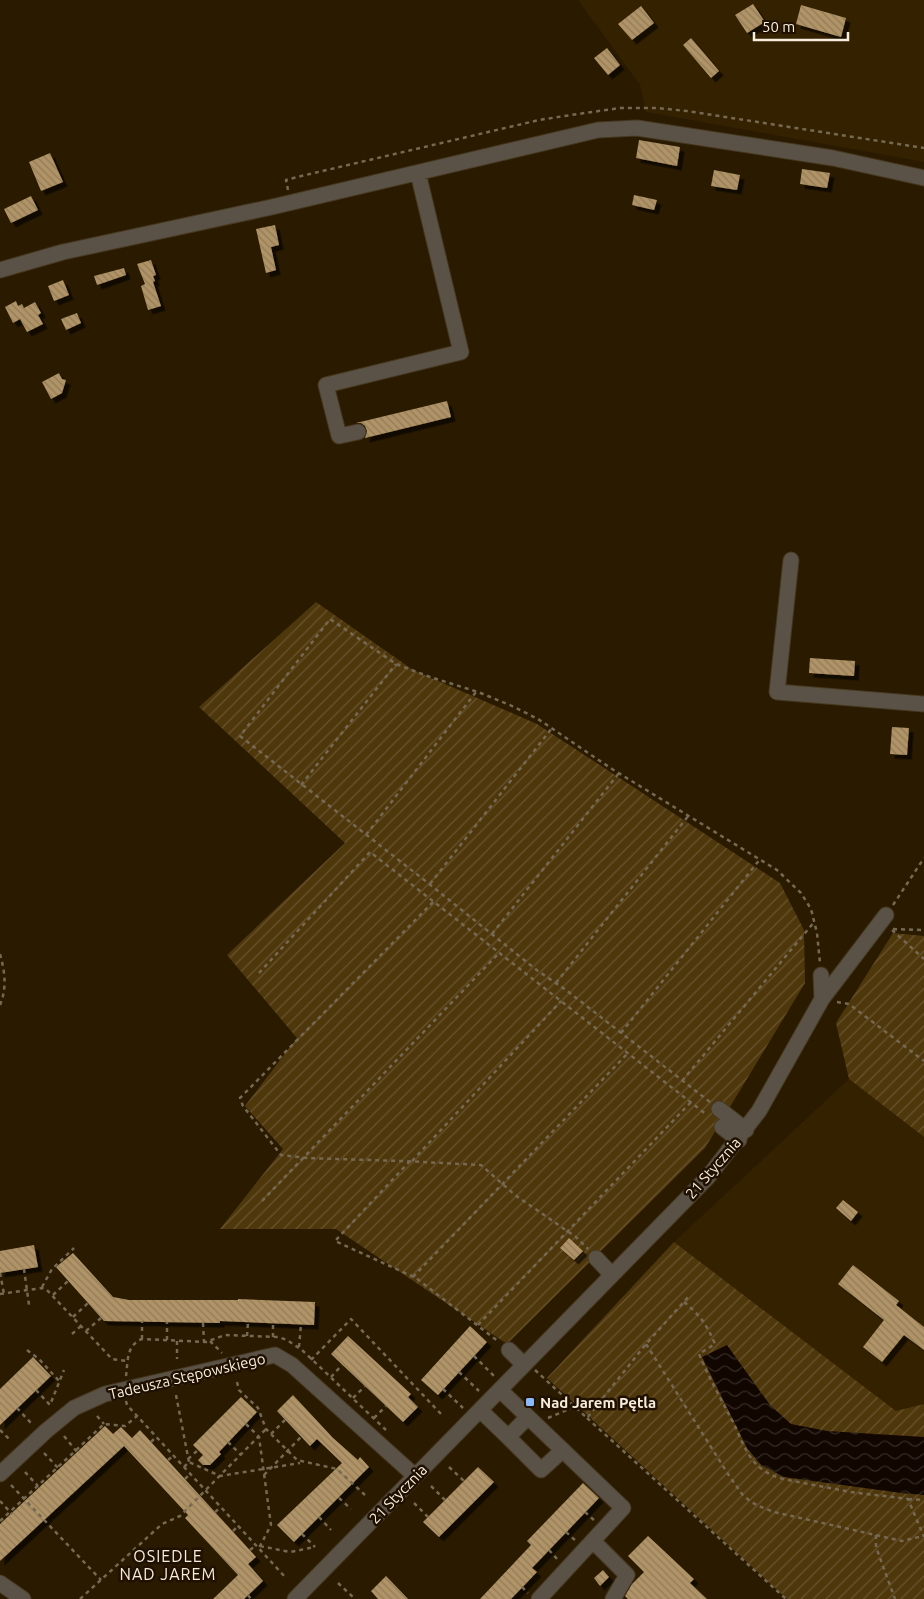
<svg xmlns="http://www.w3.org/2000/svg" width="924" height="1599" font-family="Ubuntu,sans-serif">
	<style>
		.built { fill: #342100 }
		.garden { fill: url(#garden-furrows) }
		.water { fill: url(#water-waves) }
		.building { fill: url(#building-back-hatch); filter: url(#shadow) }
		.lines { fill: none; stroke-linecap: round; stroke-linejoin: round }
		.minor-casing { stroke: #46381f; stroke-width: 17 }
		.path { stroke: #766953; stroke-width: 2.5; stroke-dasharray: 4 4; stroke-linecap: butt }
		.minor { stroke: #5a5246; stroke-width: 15 }
		.poi-dot { fill: #8cb9fc; stroke: #1f1000; stroke-width: 2 }
		.labels { text-anchor: middle; dominant-baseline: central; stroke-width: 5; stroke-linejoin: round; paint-order: stroke }
		.street-label { font-size: 15px; fill: #f7eddd; stroke: #1f1000 }
		.poi-label { font-size: 15px; font-weight: bold; fill: #f7eddd; stroke: #1f1000; text-anchor: start }
		.neighbourhood-label { font-size: 16px; letter-spacing: 1px; fill: #f7eddd; stroke: #1f1000 }
	</style>
	<defs>
		<pattern id="garden-furrows" width="10" height="10" patternUnits="userSpaceOnUse" patternTransform="scale(1.25)"><rect width="10" height="10" fill="#4f370c"/><path d="M-1 1l2-2M0 10L10 0M9 11l2-2" fill="none" stroke="#69542f"/></pattern>
		<pattern id="water-waves" width="16" height="10" patternUnits="userSpaceOnUse" patternTransform="scale(1.25)"><rect width="16" height="10" fill="#120600"/><path d="M0 5q4-4 8 0t8 0" fill="none" stroke="#352b25"/></pattern>
		<pattern id="building-back-hatch" width="6" height="6" patternUnits="userSpaceOnUse" patternTransform="scale(1.25)"><rect width="6" height="6" fill="#b09366"/><path d="M-1 5l2 2M0 0l6 6M5-1l2 2" fill="none" stroke="#917c5b"/></pattern>
		<filter id="shadow"><feDropShadow dx="4.5" dy="4.5" stdDeviation="0" flood-color="#0009"/></filter>
	</defs>
	<rect width="100%" height="100%" fill="#291a00"/>
	<!-- built -->
	<path class="built" d="M578 0H924V162L646 112 640 85Z
		M849 1079 924 1137V1404L897 1412 674 1242Z"/>
	<!-- garden -->
	<path class="garden" d="M316 602 413 670 537 724 780 883 804 930 805 983 705 1148 507 1344 336 1229H220L283 1149 245 1106 297 1038 227 955 345 843 199 707Z
		M893 933 924 936V1137L849 1079 836 1023Z
		M674 1242 896 1411 924 1404V1599H787L547 1378Z"/>
	<!-- water -->
	<path class="water" d="M727 1345 770 1405 791 1424 827 1431 924 1437V1495L901 1493 784 1477 761 1465 747 1448 702 1357Z"/>
	<!-- building -->
	<path class="building" d="M753 4 765 22 747 33 735 15Z
		M801 5 846 18 841 37 796 24Z
		M641 6 654 23 632 40 618 24Z
		M691 38 719 71 711 78 683 45Z
		M607 48 620 65 608 75 594 58Z
		M639 140 680 147 677 166 636 158Z
		M50 153 63 182 41 191 29 162Z
		M802 169 830 173 827 188 800 184Z
		M714 170 740 175 737 190 711 186Z
		M634 195 657 200 654 210 632 205Z
		M31 196 38 210 11 223 4 209Z
		M275 225 279 245 271 247 276 270 266 273 256 229Z
		M151 260 156 275 153 276 155 281 153 282 161 306 148 310 141 286 145 284 137 264Z
		M124 268 126 275 97 285 94 276Z
		M63 280 69 295 54 301 48 286Z
		M16 301 18 306 22 304 24 308 35 302 41 313 38 315 43 324 27 332 20 319 13 323 5 307Z
		M77 313 81 323 66 330 61 319Z
		M59 373 62 379 66 380 62 393 51 399 42 382Z
		M447 401 451 417 365 438 367 431 365 426 361 423H356Z
		M810 658 855 661 854 676 809 673Z
		M892 727 909 728 907 755 890 754Z
		M843 1200 858 1212 851 1221 836 1208Z
		M569 1238 583 1251 574 1260 560 1248Z
		M34 1245 38 1267 0 1273V1251Z
		M73 1253 113 1297 129 1300H238V1299L315 1302 314 1325 220 1321V1323L104 1321 56 1267Z
		M853 1265 899 1301 896 1305 924 1327V1350L904 1335 882 1362 863 1347 884 1320 838 1284Z
		M470 1326 487 1342 438 1395 421 1380Z
		M348 1336 411 1394 408 1397 418 1407 403 1422 331 1354Z
		M33 1357 51 1376 0 1425V1389Z
		M293 1395 333 1438 358 1460 360 1457 369 1467 294 1542 277 1525 342 1463 317 1439 310 1446 277 1411Z
		M241 1397 257 1412 219 1452 221 1454 210 1465H203L198 1460 203 1455 193 1445Z
		M105 1426 113 1434 121 1427 132 1438 140 1430 256 1557 248 1564 263 1581 244 1599H213L238 1575 185 1518 188 1515 124 1446 0 1561V1524Z
		M478 1467 494 1482 439 1537 423 1522Z
		M583 1483 599 1498 532 1568 537 1572 511 1599H480L531 1545 527 1541Z
		M648 1536 694 1579 690 1583 707 1599H628L625 1596 632 1584 644 1572 628 1556Z
		M603 1570 609 1577 600 1586 594 1578Z
		M386 1576 408 1599H378L371 1591Z"/>
	<g class="lines">
		<defs>
			<path id="minor" d="M0 270 63 252 272 207 598 130 637 128 833 158 924 178
				M358 432 339 436 326 385 461 352 418 173
				M791 560 777 692 924 704
				M821 975 822 999
				M719 1109 746 1130
				M722 1127 739 1140
				M596 1258 612 1275
				M509 1350 524 1365
				M500 1390 623 1508 539 1599
				M480 1410 508 1437 528 1417
				M508 1437 541 1470 563 1450
				M0 1474 46 1431 74 1408 105 1394 275 1355 292 1365 415 1476
				M593 1541 627 1575 613 1599
				M0 1583 23 1599
				M295 1599 708 1177 759 1111 822 999 886 915"/>
		</defs>
		<!-- minor casing -->
		<use href="#minor" class="minor-casing"/>
		<!-- path -->
		<path class="path" d="M288 190 286 180 297 177 539 120 571 115 620 108H657L687 111 924 148
			M301 785 396 664
			M366 835 476 692
			M430 884 552 728
			M433 902 240 1098 243 1106 281 1155 307 1158 403 1161 481 1165 515 1195 576 1237 588 1249
			M893 905 924 858
			M893 929 924 930
			M892 930 924 959
			M492 934 619 773
			M0 954C5 972 7 988 0 1005
			M259 973 370 852 707 1115
			M556 983 689 815
			M837 1002 849 1004 924 1061
			M621 1033 761 858
			M682 1081 815 921
			M710 1102 566 990 538 971 428 883 240 736 330 619 396 664 430 677 478 692 510 705 538 719 612 769 777 870 801 893 811 909 817 933 820 963
			M410 1161 335 1241 416 1278 499 1342
			M412 1161 561 1001
			M262 1201 499 953
			M24 1269 29 1305
			M0 1273 4 1294
			M413 1277 628 1053
			M42 1287 52 1269 74 1248
			M0 1294 42 1288 46 1289 112 1359 128 1361
			M53 1295 68 1281
			M684 1302C700 1315 707 1325 715 1344L699 1354C709 1378 722 1401 734 1424 740 1437 746 1454 757 1465 765 1473 777 1478 788 1480L851 1492 908 1499 924 1537
			M73 1317 88 1303
			M203 1323 204 1342
			M478 1325 691 1102
			M86 1331 101 1318
			M72 1334 81 1326
			M247 1336 248 1322
			M273 1337V1323
			M142 1339V1322
			M167 1340V1322
			M177 1341V1359
			M210 1341 222 1353
			M646 1344 728 1474 742 1494 751 1502 761 1507 774 1512 902 1541 923 1536
			M299 1347 301 1324
			M27 1350 39 1359 60 1382
			M474 1356 494 1376
			M311 1360 351 1319 441 1414
			M535 1370 587 1418 646 1344 690 1295
			M459 1372 479 1391
			M126 1376C128 1362 126 1345 142 1339L206 1342 225 1335 278 1337 287 1340 302 1350 386 1430
			M331 1377 342 1365
			M237 1382 239 1390 258 1408 266 1429 297 1460 337 1469 365 1495
			M443 1389 463 1408
			M36 1390 50 1405 64 1370
			M176 1395 189 1462
			M353 1398 365 1386
			M126 1401 127 1405 286 1578
			M17 1408 31 1423
			M97 1416 104 1424
			M374 1418 386 1406
			M548 1418 574 1407
			M587 1418 786 1599
			M246 1424 259 1437 271 1525 259 1548
			M0 1430 11 1441
			M271 1434 285 1420
			M64 1436 77 1452
			M151 1442 156 1437
			M228 1442 241 1455
			M44 1453 59 1469
			M188 1459 198 1450
			M168 1460 173 1456
			M184 1467 189 1462 220 1476 300 1463
			M449 1467 464 1481
			M25 1472 38 1486
			M264 1475 301 1437
			M185 1479 190 1474
			M11 1485 101 1580
			M431 1486 445 1500
			M339 1498 351 1509
			M908 1499 924 1500
			M0 1501 12 1514
			M414 1503 428 1517
			M215 1512 221 1507
			M585 1512 595 1521
			M319 1517 331 1530
			M0 1521 104 1424 125 1426 137 1416
			M233 1531 238 1526
			M566 1532 576 1541
			M302 1534 315 1547
			M876 1535V1547L895 1599
			M260 1546 290 1552 315 1547
			M250 1550 256 1545
			M549 1550 558 1560
			M338 1583 355 1599
			M522 1587 528 1593
			M248 1595 251 1599
			M80 1599 162 1524 180 1516 266 1429"/>
		<!-- minor -->
		<use href="#minor" class="minor"/>
	</g>
	<!-- markers -->
	<rect class="poi-dot" x="525" y="1397" width="10" height="10" rx="2.5"/>
	<g class="labels">
		<!-- street labels -->
		<g class="street-label">
			<text transform="translate(713 1168) rotate(-49)">21 Stycznia</text>
			<text transform="translate(187 1376) rotate(-13)">Tadeusza Stępowskiego</text>
			<text transform="translate(398 1494) rotate(-46)">21 Stycznia</text>
		</g>
		<!-- poi labels -->
		<g class="poi-label">
			<text x="540" y="1402">Nad Jarem Pętla</text>
		</g>
		<!-- neighbourhood labels -->
		<g class="neighbourhood-label">
			<text x="168" y="1556">OSIEDLE<tspan x="168" dy="18">NAD JAREM</tspan></text>
		</g>
	</g>
	<!-- scale -->
	<path d="M754 32v8h94v-8" fill="none" stroke="#f7eddd" stroke-width="2.5"/>
	<text x="762" y="32" font-size="15" fill="#f7eddd" stroke="#1f1000" stroke-width="4" paint-order="stroke">50 m</text>
</svg>
